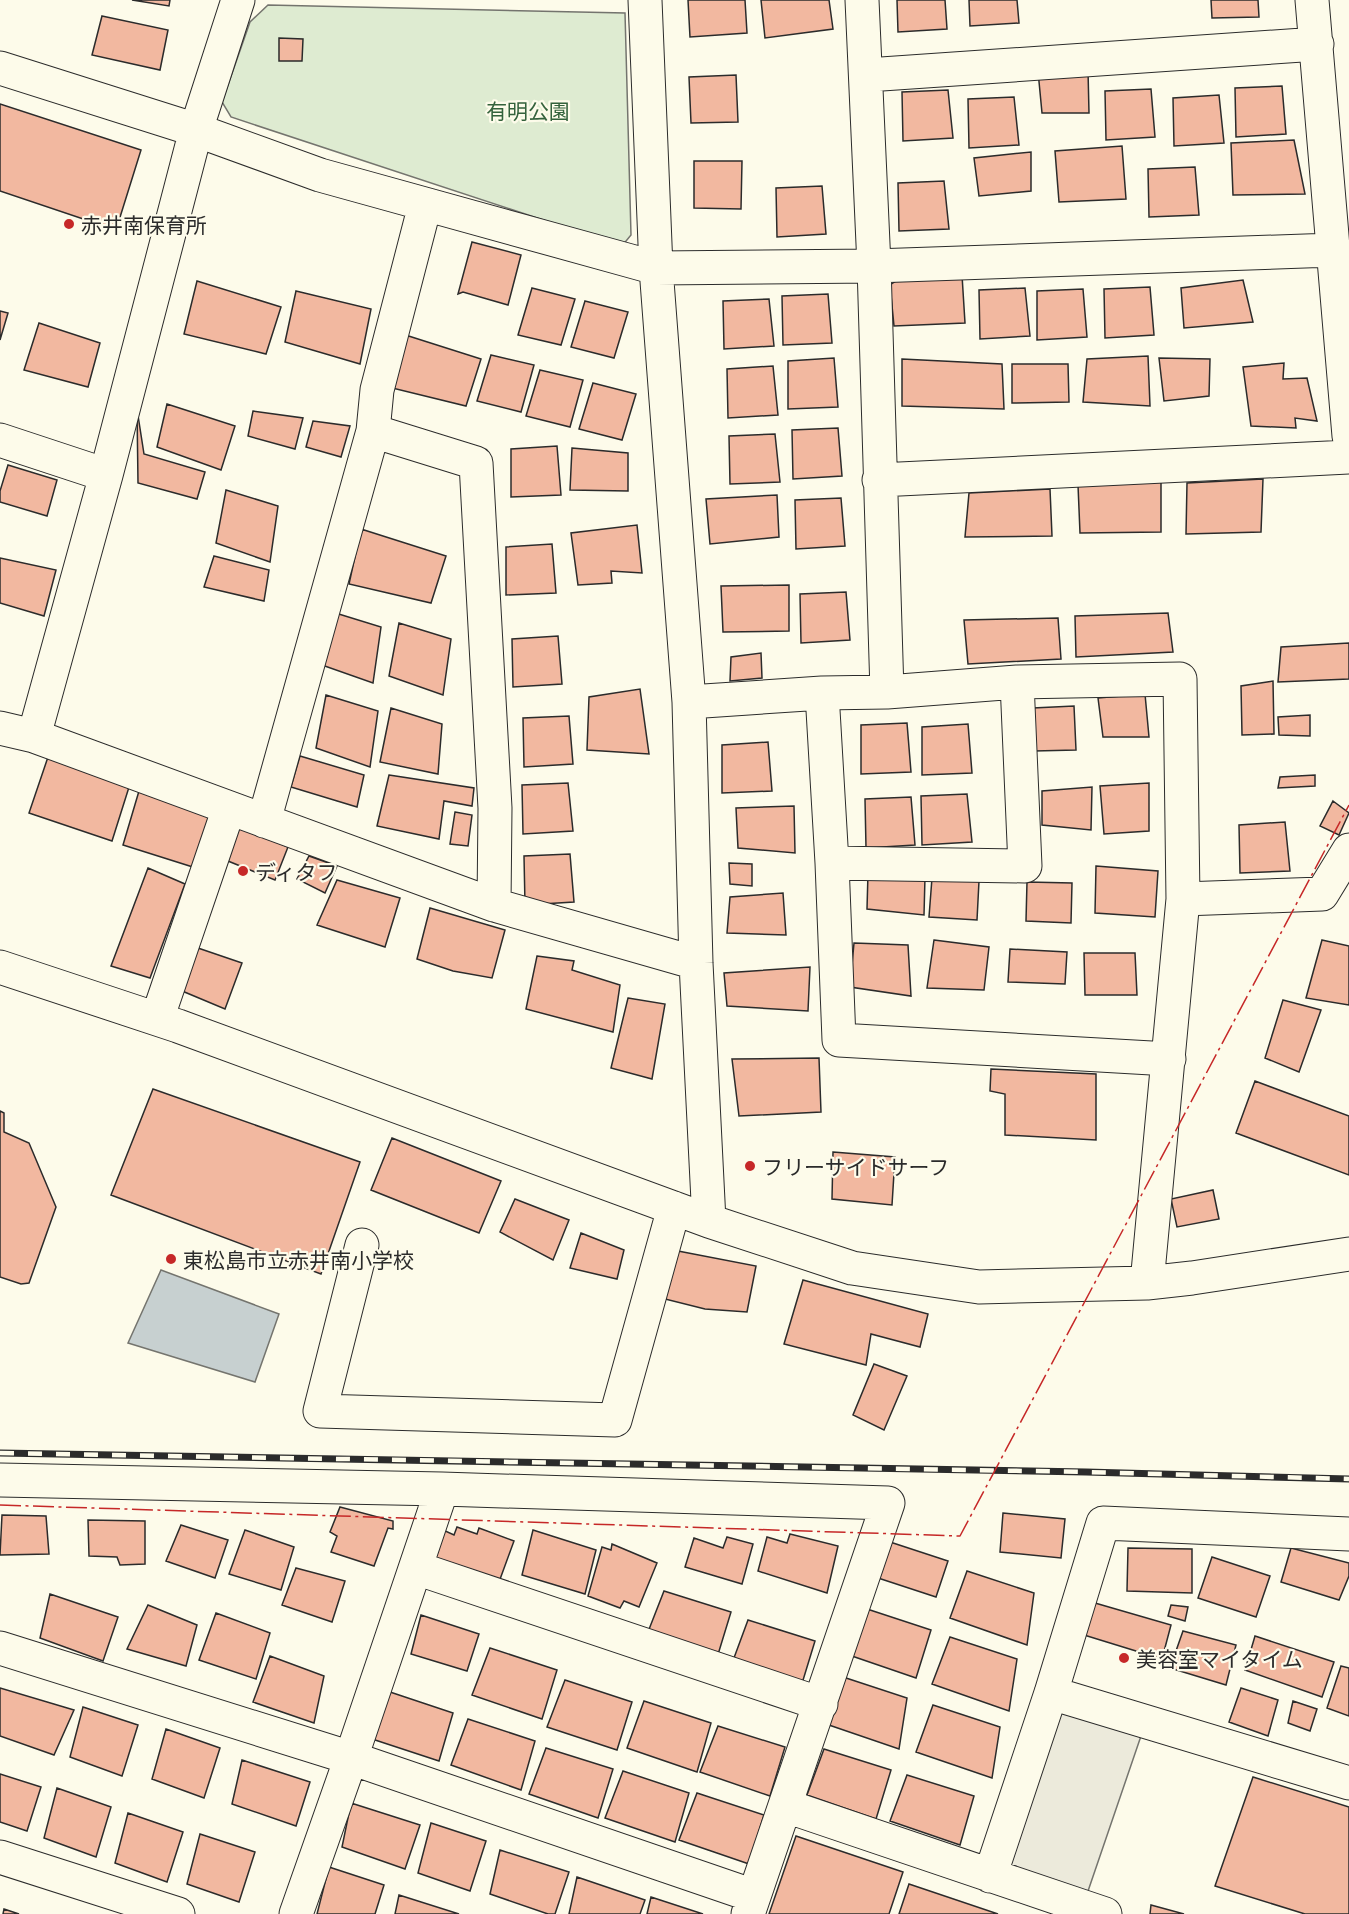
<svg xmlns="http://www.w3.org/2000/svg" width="1349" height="1914" font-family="Barlow,'Noto Sans JP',sans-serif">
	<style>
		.green { fill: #deebd1; stroke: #74746e; stroke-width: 1.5 }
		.parking { fill: #eceadb; stroke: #74746e; stroke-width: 1.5 }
		.water { fill: #c7d0d0; stroke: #74746e; stroke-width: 1.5 }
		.building { fill: #f2b8a0; stroke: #2b2b2b; stroke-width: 1.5 }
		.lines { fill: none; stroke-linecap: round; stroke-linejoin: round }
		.minor-casing { stroke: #2b2b2b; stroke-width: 35 }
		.minor { stroke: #fdfbea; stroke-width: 33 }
		.rail-casing { stroke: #2b2b2b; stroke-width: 7 }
		.rail { stroke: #fdfbea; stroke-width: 4.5; stroke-dasharray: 14; stroke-linecap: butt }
		.power { stroke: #c62828; stroke-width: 1.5; stroke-dasharray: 21 4.5 3 4.5; stroke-linecap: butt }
		.poi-dot { fill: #c62828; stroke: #fdfbea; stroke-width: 2 }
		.labels { text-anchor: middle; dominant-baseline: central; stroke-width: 4.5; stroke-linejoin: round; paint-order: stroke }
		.park-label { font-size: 21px; fill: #34623c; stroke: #fdfbea }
		.poi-label { font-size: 21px; fill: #2b2b2b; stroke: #fdfbea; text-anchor: start }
	</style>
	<rect width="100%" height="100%" fill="#fdfbea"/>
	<!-- green -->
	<path class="green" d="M268 5 625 13 631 235 622 246 231 117 222 102 250 22Z"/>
	<!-- parking -->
	<path class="parking" d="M1057 1709 1141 1736 1087 1894 1007 1865Z"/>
	<!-- water -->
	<path class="water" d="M161 1270 279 1314 255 1382 128 1343Z"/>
	<!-- building -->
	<path class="building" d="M132 0H170L169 6Z
		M688 0H745L747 33 690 37Z
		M761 0H829L833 29 765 38Z
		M897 0H945L947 29 898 32Z
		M969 0H1017L1019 23 970 26Z
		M1211 0H1258L1259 17 1212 18Z
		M102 16 168 30 160 70 92 55Z
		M279 38 303 39 302 61H279Z
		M1088 70 1089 113H1042L1038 71Z
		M736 75 738 122 691 123 689 77Z
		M1282 86 1286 134 1236 137 1235 88Z
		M1151 89 1155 137 1106 140 1105 91Z
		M948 90 953 138 903 141 902 92Z
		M1219 95 1224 143 1174 146 1173 98Z
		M1014 97 1019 145 969 148 968 99Z
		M0 104 141 150 116 230 0 191Z
		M1294 140 1305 194 1233 195 1231 143Z
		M1122 146 1126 199 1059 202 1055 151Z
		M1031 152V191L979 196 974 158Z
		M694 161H742L741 209 694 208Z
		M1195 167 1199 215 1149 217 1148 169Z
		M944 181 949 229 899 231 898 183Z
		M822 186 826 234 777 237 776 188Z
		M472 242 521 255 508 305 463 292 458 294Z
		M962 275 965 323 894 326 890 285 902 277Z
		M1243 280 1253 322 1184 328 1181 288Z
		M197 281 281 307 266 354 184 334Z
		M1150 287 1154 335 1105 338 1104 289Z
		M532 288 575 299 561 345 518 335Z
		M1025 288 1030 336 980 339 979 290Z
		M1083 289 1087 337 1037 340V291Z
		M296 291 371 309 360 364 285 342Z
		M828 294 832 343 783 345 782 296Z
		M769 299 774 346 724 349 723 301Z
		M585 301 628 312 614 358 571 347Z
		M0 311 8 313 0 340Z
		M39 323 100 343 88 387 24 370Z
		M396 332 481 359 466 406 384 386Z
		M491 355 534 365 521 412 477 401Z
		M1148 356 1150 406 1083 402 1087 359Z
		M834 358 838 407 788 409V361Z
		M1159 358 1210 359 1209 396 1164 401Z
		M902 359 1002 364 1004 409 902 406Z
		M1284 363 1283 379 1307 378 1317 421 1295 418 1296 428 1251 426 1243 367Z
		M1012 364H1068L1069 402 1012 403Z
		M773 366 778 415 728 418 727 369Z
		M540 370 583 380 570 427 526 416Z
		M593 383 636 394 622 440 579 429Z
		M167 404 235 426 221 470 157 447Z
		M137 409 144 454 205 472 197 499 138 483Z
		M253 411 303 418 295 449 248 436Z
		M313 421 350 426 341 457 306 447Z
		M838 428 842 476 793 479 792 430Z
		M775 434 780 482 730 484 729 436Z
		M557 446 561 495 511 497V449Z
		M572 448 628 453V491L570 490Z
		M8 465 57 480 47 516 0 502V491Z
		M1263 479 1261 532 1186 534 1187 483Z
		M1161 482V532L1080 533 1078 485Z
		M1050 489 1052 536 965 537 969 493Z
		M226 490 278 506 270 562 216 543Z
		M777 495 779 537 710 544 706 499Z
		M841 498 845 546 796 549 795 500Z
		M637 525 642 573 611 571 612 583 578 585 571 533Z
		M361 529 446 556 431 603 349 584Z
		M552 544 556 593 506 595V547Z
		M214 556 269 570 264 601 204 587Z
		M0 558 56 570 44 616 0 603Z
		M789 585V631L723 632 721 586Z
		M846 592 850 640 801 643 800 594Z
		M329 611 381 627 373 683 319 664Z
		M1168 613 1173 652 1076 657 1075 616Z
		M1058 618 1061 659 968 664 964 620Z
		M399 623 451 639 443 695 389 676Z
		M558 636 562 684 513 687 512 639Z
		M1349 643V679L1278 682 1281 647Z
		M761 653 762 678 730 681 731 657Z
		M1273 681 1274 734 1242 735 1241 686Z
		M640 689 649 754 587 750 589 697Z
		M1145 694 1149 737H1103L1098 698Z
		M326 695 378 711 370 767 316 748Z
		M1074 706 1076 750 1034 751 1033 708Z
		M391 708 442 724 438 774 380 762Z
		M1310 715V736L1279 735 1278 717Z
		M569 716 573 764 524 767 523 718Z
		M907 723 911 772 861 774V725Z
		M968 724 972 773 922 775V727Z
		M768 742 772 791 722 793V745Z
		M300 756 364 775 357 807 291 787Z
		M48 757 130 784 112 841 29 813Z
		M389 775 474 788 472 806 444 801 439 839 377 826Z
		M1315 775V786L1278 788 1280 777Z
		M568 783 573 831 523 834 522 785Z
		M1149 783V831L1104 834 1100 786Z
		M1092 787 1091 830 1042 825V791Z
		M139 791 214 815 196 868 123 845Z
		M967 794 972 842 922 845 921 796Z
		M911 797 915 845 866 848 865 799Z
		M1333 801 1349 813 1339 835 1320 826Z
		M794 806 795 853 738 848 736 808Z
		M455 812 472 815 468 846 450 844Z
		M1285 822 1290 871 1240 873 1239 825Z
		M236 824 288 847 275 880 223 859Z
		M570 854 574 902 525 905 524 856Z
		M309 856 337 866 325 893 297 879Z
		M729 863 752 864V886L730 884Z
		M1096 866 1158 871 1155 917 1095 913Z
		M148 868 185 884 150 978 111 966Z
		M868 873 925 877 924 915 867 909Z
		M932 878 979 881 977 920 929 917Z
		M337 880 400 898 385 947 317 925Z
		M1027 882 1072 883 1071 923 1026 921Z
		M783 893 786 935 727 933 730 897Z
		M430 908 505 930 492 978 453 971 417 959Z
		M934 940 989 947 984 990 927 988Z
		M1322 940 1349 946V1005L1306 998Z
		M854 943 908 945 911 996 850 987Z
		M195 947 242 963 225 1009 175 988Z
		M1010 949 1067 952 1065 984 1008 982Z
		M1084 953H1135L1137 995H1085Z
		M537 956 574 961 572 970 620 985 613 1032 526 1009Z
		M810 967 808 1011 727 1006 724 973Z
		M628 998 665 1004 652 1079 611 1068Z
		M1283 1000 1321 1010 1299 1072 1265 1058Z
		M819 1058 821 1112 739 1116 732 1059Z
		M991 1069 1096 1074V1140L1005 1135V1094L990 1091Z
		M1255 1081 1349 1116V1175L1236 1133Z
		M153 1089 360 1162 321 1274 111 1195Z
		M0 1111 4 1113V1132L29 1143 56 1207 29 1283 21 1284 0 1277Z
		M392 1138 501 1181 479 1233 371 1190Z
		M833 1152 895 1157 892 1205 832 1199Z
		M1213 1190 1219 1219 1177 1227 1171 1199Z
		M515 1199 569 1220 553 1260 500 1232Z
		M581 1233 624 1250 617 1279 570 1268Z
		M678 1251 756 1266 747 1312 705 1309 665 1299Z
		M803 1280 928 1314 920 1347 871 1334 866 1365 784 1344Z
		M874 1364 907 1376 884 1430 853 1415Z
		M340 1507 393 1521V1529L388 1528 374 1566 331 1552 337 1536 330 1532Z
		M1003 1513 1065 1519 1061 1558 1000 1552Z
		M2 1515 46 1516 49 1554 0 1555Z
		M88 1520 145 1521V1564L120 1565 117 1557 89 1556Z
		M181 1525 228 1540 215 1578 166 1561Z
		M457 1527 477 1534 479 1528 514 1541 499 1582 432 1557 441 1529 454 1535Z
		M245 1530 294 1547 281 1590 229 1574Z
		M533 1530 596 1550 585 1594 522 1575Z
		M790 1534 838 1546 827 1593 758 1571 767 1537 787 1543Z
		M727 1537 753 1544 742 1584 685 1567 694 1538 723 1548Z
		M887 1541 948 1561 936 1597 875 1577Z
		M612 1544 657 1563 639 1607 624 1601 620 1608 588 1596 602 1547 611 1550Z
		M1128 1548 1192 1549V1593L1127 1591Z
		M1291 1548 1349 1563V1576L1339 1600 1281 1582Z
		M1212 1557 1270 1576 1256 1617 1198 1598Z
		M296 1568 345 1581 332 1622 282 1605Z
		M967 1571 1034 1593 1027 1645 950 1618Z
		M664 1591 731 1612 716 1661 646 1637Z
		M50 1594 118 1617 103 1661 40 1638Z
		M1095 1603 1171 1625 1162 1659 1084 1635Z
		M148 1605 197 1625 186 1666 127 1649Z
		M1171 1605 1188 1607 1185 1621 1168 1616Z
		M864 1608 931 1630 916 1678 846 1654Z
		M216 1613 270 1633 256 1679 199 1660Z
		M421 1615 479 1634 467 1671 411 1654Z
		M748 1620 815 1641 800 1690 731 1666Z
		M1183 1631 1236 1645 1226 1685 1170 1668Z
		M1255 1636 1334 1662 1322 1697 1245 1670Z
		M950 1637 1017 1659 1009 1711 932 1684Z
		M490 1648 557 1670 542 1719 472 1695Z
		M270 1656 324 1676 314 1723 253 1702Z
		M1341 1666 1349 1668V1716L1327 1708Z
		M840 1676 907 1698 899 1749 823 1723Z
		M565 1680 632 1702 617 1750 547 1727Z
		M0 1688 74 1710 54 1755 0 1736Z
		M1241 1688 1278 1700 1268 1736 1229 1722Z
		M387 1691 453 1713 439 1761 369 1738Z
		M644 1701 711 1723 697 1772 627 1748Z
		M1293 1701 1317 1709 1310 1731 1288 1723Z
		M933 1705 1000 1727 992 1778 916 1752Z
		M83 1707 138 1725 122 1776 70 1757Z
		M468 1719 535 1741 521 1790 451 1765Z
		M718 1726 785 1747 770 1796 700 1772Z
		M166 1729 220 1748 204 1798 152 1779Z
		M546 1748 613 1769 598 1818 529 1794Z
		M824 1749 891 1770 876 1819 807 1795Z
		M242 1760 310 1782 296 1826 232 1804Z
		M623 1771 689 1793 675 1842 605 1818Z
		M0 1774 41 1787 27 1831 0 1822Z
		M907 1775 974 1796 960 1845 890 1821Z
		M1253 1777 1349 1807V1914H1305L1215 1886Z
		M57 1788 111 1807 96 1857 44 1838Z
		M697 1793 764 1815 749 1864 679 1840Z
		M351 1803 420 1825 405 1869 342 1847Z
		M128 1813 183 1832 167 1882 115 1863Z
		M431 1823 486 1841 470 1891 418 1873Z
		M200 1834 255 1852 239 1902 187 1884Z
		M796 1836 903 1872 889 1914H769Z
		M500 1850 569 1872 555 1914H548L490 1894Z
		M329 1867 384 1885 375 1914H317Z
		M577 1877 645 1900 640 1914H569Z
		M909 1884 998 1914H899Z
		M399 1895 459 1914H395Z
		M651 1897 703 1914H647Z
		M1151 1905 1184 1914H1150Z
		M4 1909 19 1914H3Z"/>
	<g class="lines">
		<defs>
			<path id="minor" d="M645 0 656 268 689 702 696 963 709 1221
				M862 0 874 266 887 692
				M1312 0 1349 436
				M0 68 196 130 320 175 656 268 874 266 1333 250
				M867 75 1317 44
				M373 431 476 463 495 808 494 905
				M0 440 106 475
				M879 480 1349 457
				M822 693 832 863 839 1040 1169 1059
				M689 702 822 693 887 692 1017 682 1180 679 1183 899 1147 1283
				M0 728 34 736 494 905 696 963
				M34 736 106 475 196 130 238 0
				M264 821 373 431 377 390 425 205
				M832 863 1025 866 1017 682
				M1183 899 1322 894 1349 850
				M0 967 178 1026 709 1221 852 1268 979 1287 1147 1283 1192 1278 1349 1254
				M157 1019 229 808
				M362 1245 320 1411 615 1420 674 1208
				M0 1480 442 1489 888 1503 748 1914
				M416 1568 821 1704
				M0 1648 351 1758 754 1896
				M1051 1693 1349 1783
				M786 1806 1105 1914
				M0 1857 178 1914
				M990 1876 1051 1693 1103 1523 1349 1534
				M296 1914 351 1758 442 1489"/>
		</defs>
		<!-- minor casing -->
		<use href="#minor" class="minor-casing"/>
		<!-- minor -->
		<use href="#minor" class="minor"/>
		<defs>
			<path id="rail" d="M0 1453 1086 1472 1349 1479"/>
		</defs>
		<!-- rail casing -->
		<use href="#rail" class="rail-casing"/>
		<!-- rail -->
		<use href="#rail" class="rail"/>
		<!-- power -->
		<path class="power" d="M0 1505 960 1536 1349 805"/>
	</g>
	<!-- markers -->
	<g class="poi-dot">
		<circle cx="69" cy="224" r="6"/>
		<circle cx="243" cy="871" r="6"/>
		<circle cx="750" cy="1166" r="6"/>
		<circle cx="171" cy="1259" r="6"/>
		<circle cx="1124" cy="1658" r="6"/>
	</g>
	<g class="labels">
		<!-- park labels -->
		<g class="park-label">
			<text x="528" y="110">有明公園</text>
		</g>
		<!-- poi labels -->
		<g class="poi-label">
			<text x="81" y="224">赤井南保育所</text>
			<text x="255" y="871">ディタフ</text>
			<text x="762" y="1166">フリーサイドサーフ</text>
			<text x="183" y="1259">東松島市立赤井南小学校</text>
			<text x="1136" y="1658">美容室マイタイム</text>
		</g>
	</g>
</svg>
